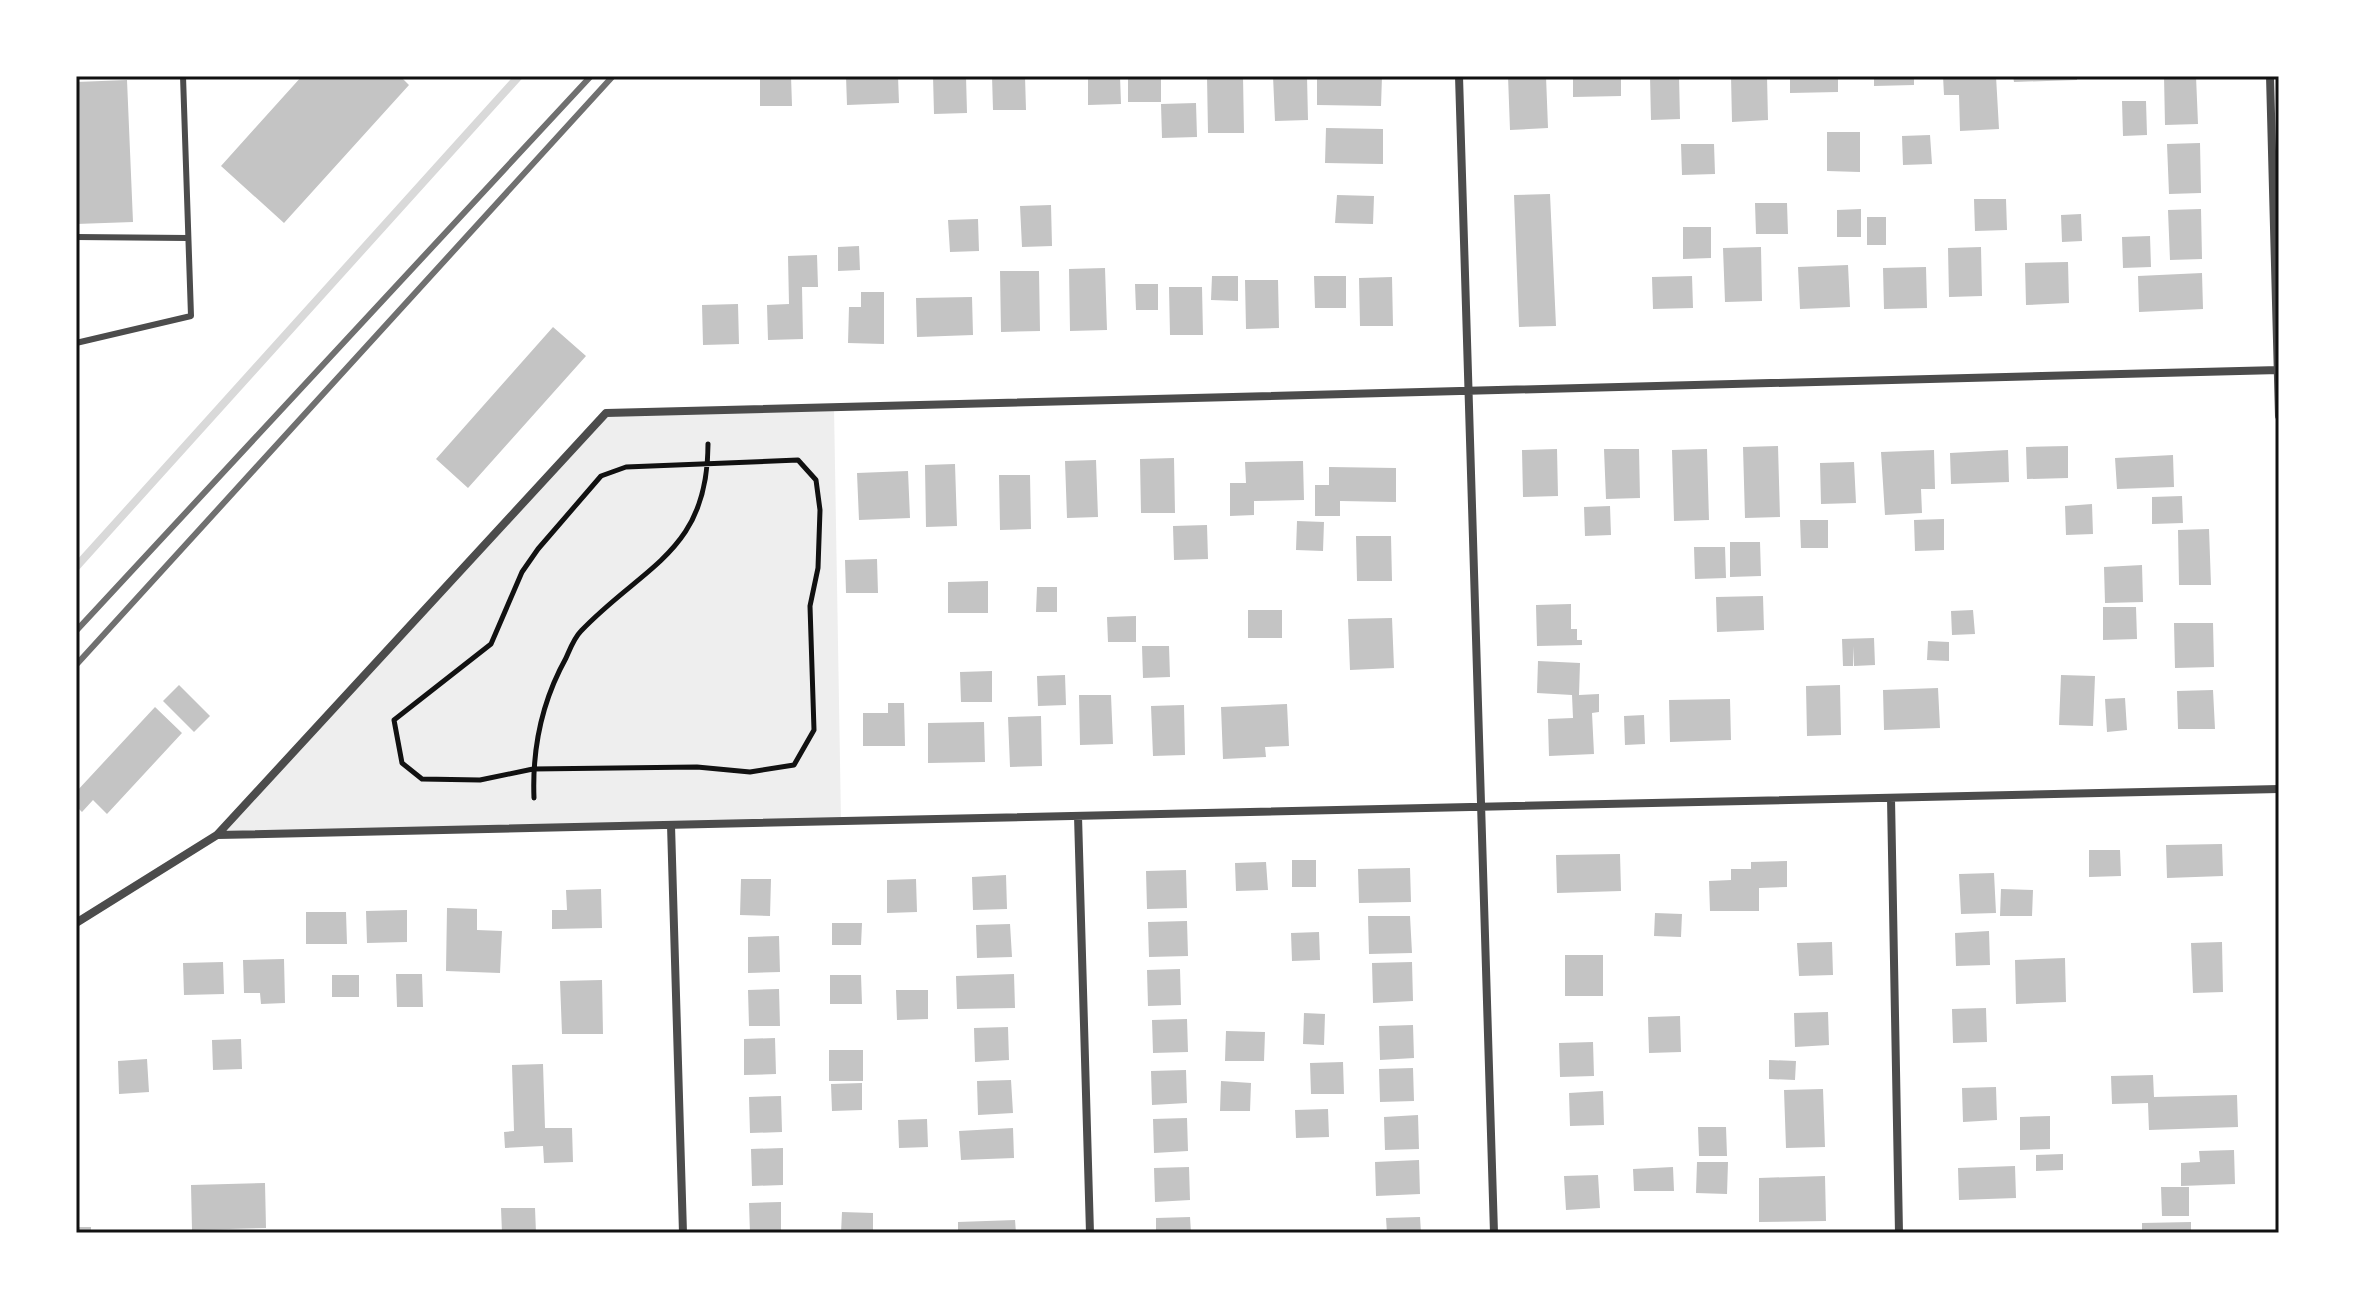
<svg xmlns="http://www.w3.org/2000/svg" width="2355" height="1309" font-family="'Space Grotesk',sans-serif">
	<style>
		.green { fill: #eee }
		.lines { fill: none; stroke-linecap: round; stroke-linejoin: round }
		.stream { stroke: #d9d9d9; stroke-width: 8 }
		.building { fill: #c4c4c4 }
		.path { stroke: #111; stroke-width: 5 }
		.service { stroke: #4c4c4c; stroke-width: 6 }
		.minor { stroke: #4c4c4c; stroke-width: 8 }
		.rail { stroke: #707070; stroke-width: 6 }
		.neatline { fill: none; stroke: #111; stroke-width: 3 }
	</style>
	<rect width="100%" height="100%" fill="#fff"/>
	<!-- green -->
	<path class="green" d="M834 407 841 821 217 835 606 413Z"/>
	<g class="lines">
		<!-- stream -->
		<path class="stream" d="M76 567 519 76"/>
	</g>
	<!-- building -->
	<path class="building" d="M302 76H400L409 85 284 223 221 166Z
		M760 76H791L792 106H760Z
		M846 76H898L899 103 847 105Z
		M933 76H966L967 113 934 114Z
		M992 76H1025L1026 110H993Z
		M1088 76H1120L1121 104 1088 105Z
		M1128 76H1161V102H1128Z
		M1207 76H1243L1244 133H1208Z
		M1273 76H1307L1308 120 1275 121Z
		M1317 76H1382L1381 106 1317 105Z
		M1508 76H1546L1548 128 1510 130Z
		M1573 76H1621V96L1573 97Z
		M1650 76H1679L1680 119 1651 120Z
		M1731 76H1767L1768 120 1732 122Z
		M1790 76H1838V92L1790 93Z
		M1874 76H1914V85L1874 86Z
		M1943 76H1996L1999 129 1960 131 1959 95H1944Z
		M2013 76H2077V80L2014 82Z
		M2164 76H2196L2198 124 2165 125Z
		M127 80 133 222 76 224V82Z
		M2122 101H2146L2147 135 2123 136Z
		M1196 103 1197 137 1162 138 1161 104Z
		M1326 128 1383 129V164L1325 163Z
		M1827 132H1860V172L1827 171Z
		M1930 135 1932 164 1903 165 1902 136Z
		M2200 143 2201 193 2169 194 2167 144Z
		M1681 144H1714L1715 174 1682 175Z
		M1550 194 1556 326 1519 327 1514 195Z
		M1337 195 1374 196 1373 224 1335 223Z
		M1974 199H2006L2007 230 1975 231Z
		M1755 203H1787L1788 234H1756Z
		M1051 205 1052 246 1022 247 1020 206Z
		M1861 209V237H1837V210Z
		M2201 209 2202 259 2170 260 2168 210Z
		M2081 214 2082 241 2062 242 2061 215Z
		M1867 217H1886V245H1867Z
		M978 219 979 251 950 252 948 220Z
		M1683 227H1711V258L1683 259Z
		M2150 236 2151 267 2123 268 2122 237Z
		M859 246 860 270 838 271V247Z
		M1761 247 1762 301 1725 302 1723 248Z
		M1981 247 1982 296 1949 297 1948 248Z
		M817 255 818 287H802L803 339 768 340 767 305 789 304 788 256Z
		M2068 262 2069 303 2026 305 2025 263Z
		M1848 265 1850 307 1800 309 1798 267Z
		M1926 267 1927 308 1884 309 1883 268Z
		M1105 268 1107 330 1070 331 1069 269Z
		M1000 271H1039L1040 331 1001 332Z
		M2202 273 2203 309 2139 312 2138 276Z
		M1212 276H1238V301L1211 300Z
		M1314 276H1346V308H1315Z
		M1692 276 1693 308 1653 309 1652 277Z
		M1392 277 1393 326H1360L1359 278Z
		M1245 280H1278L1279 328 1246 329Z
		M1135 284H1158V310H1136Z
		M1169 287H1202L1203 335H1170Z
		M861 292H884V344L848 343 849 307H861Z
		M972 297 973 335 917 337 916 298Z
		M738 304 739 344 703 345 702 305Z
		M553 327 586 356 468 488 436 459Z
		M1778 446 1780 517 1745 518 1743 447Z
		M2068 446V478L2027 479 2026 447Z
		M1557 449 1558 496 1523 497 1522 450Z
		M1604 449H1639L1640 498 1606 499Z
		M1707 449 1709 520 1674 521 1672 450Z
		M1934 450 1935 489H1921L1922 513 1885 515 1881 452Z
		M2008 450 2009 482 1951 484 1950 453Z
		M2173 455 2174 487 2117 489 2115 458Z
		M1174 458 1175 513H1141L1140 459Z
		M1096 460 1098 517 1067 518 1065 461Z
		M1303 461 1304 500 1254 501V515L1230 516V483H1246L1245 462Z
		M1854 462 1856 503 1821 504 1820 463Z
		M955 464 957 526 926 527 925 465Z
		M1329 467 1396 468V502L1340 501V516H1315V485H1329Z
		M908 471 910 518 859 520 857 473Z
		M999 475H1030L1031 529 1000 530Z
		M2182 496 2183 523 2152 524V497Z
		M2092 504 2093 534 2066 535 2065 506Z
		M1610 506 1611 535 1585 536 1584 507Z
		M1944 519V550L1915 551 1914 520Z
		M1800 520H1828V548H1801Z
		M1297 521 1324 522 1323 551 1296 550Z
		M1207 525 1208 559 1174 560 1173 526Z
		M2209 529 2211 585H2179L2178 530Z
		M1356 536H1391L1392 581H1357Z
		M1730 542H1760L1761 576 1730 577Z
		M1694 547H1725L1726 578 1695 579Z
		M877 559 878 593H846L845 560Z
		M2142 565 2143 602 2105 603 2104 567Z
		M988 581V613H948V582Z
		M1037 587H1057V612H1036Z
		M1763 596 1764 630 1717 632 1716 597Z
		M1571 604V629H1577V640H1582V645L1537 646 1536 605Z
		M2103 607H2136L2137 639 2103 640Z
		M1248 610H1282V638H1248Z
		M1973 610 1975 634 1952 635 1951 611Z
		M1136 616V642H1108L1107 617Z
		M1392 618 1394 668 1350 670 1348 619Z
		M2174 623H2213L2214 667 2175 668Z
		M1874 638 1875 665 1854 666 1853 646V666H1843L1842 639Z
		M1928 641 1949 642V661L1927 660Z
		M1142 646H1169L1170 677 1143 678Z
		M1538 661 1580 663 1579 695 1599 694V712L1592 713 1594 754 1549 756 1548 719 1573 718 1572 695 1537 693Z
		M992 671V702H961L960 672Z
		M1065 675 1066 705 1038 706 1037 676Z
		M2061 675 2095 676 2093 726 2059 725Z
		M179 685 210 716 194 732 163 701Z
		M1840 685 1841 735 1807 736 1806 686Z
		M1938 688 1940 728 1884 730 1883 690Z
		M2213 690 2215 729H2178L2177 691Z
		M1079 695H1111L1113 744 1080 745Z
		M2125 698 2127 730 2107 732 2105 699Z
		M1730 699 1731 740 1670 742 1669 700Z
		M888 703H904L905 746H863V713H888Z
		M1287 704 1289 746 1265 747 1266 757 1223 759 1221 707Z
		M1184 705 1185 755 1153 756 1151 706Z
		M155 707 182 733 107 814 93 800 82 812 76 806V792Z
		M1644 715 1645 744 1625 745 1624 716Z
		M1041 716 1042 766 1010 767 1008 717Z
		M984 722 985 762 928 763V723Z
		M2222 844 2223 876 2167 878 2166 845Z
		M2089 850H2120L2121 876 2089 877Z
		M1620 854 1621 891 1557 893 1556 855Z
		M1292 860H1316V887H1292Z
		M1787 861V887L1759 888V911H1710L1709 881 1731 880V869H1751V862Z
		M1266 862 1268 890 1236 891 1235 863Z
		M1410 868 1411 902 1359 903 1358 869Z
		M1186 870 1187 908 1147 909 1146 871Z
		M1994 873 1996 913 1961 914 1959 874Z
		M1006 875 1007 909 973 910 972 877Z
		M741 879H771L770 916 740 915Z
		M916 879 917 912 887 913V880Z
		M601 889 602 928 552 929V910H567L566 890Z
		M2001 889 2033 890 2032 916H2000Z
		M447 908 477 909V930L502 931 500 973 446 971Z
		M407 910V942L367 943 366 911Z
		M306 912H346L347 944H306Z
		M1655 913 1682 914 1681 937 1654 936Z
		M1368 916H1410L1412 953 1369 954Z
		M1187 921 1188 956 1149 957 1148 922Z
		M832 923H862L861 945H832Z
		M1010 924 1012 957 977 958 976 925Z
		M1989 931 1990 965 1956 966 1955 933Z
		M1319 932 1320 960 1292 961 1291 933Z
		M779 936 780 972 748 973V937Z
		M1832 942 1833 975 1799 976 1797 943Z
		M2222 942 2223 992 2193 993 2191 943Z
		M1565 955H1603V996H1565Z
		M2065 958 2066 1002 2016 1004 2015 960Z
		M284 959 285 1003 261 1004 260 993H244L243 960Z
		M223 962 224 994 184 995 183 963Z
		M1412 962 1413 1001 1373 1003 1372 963Z
		M1180 969 1181 1005 1148 1006 1147 970Z
		M396 974H422L423 1007H397Z
		M1014 974 1015 1008 957 1009 956 976Z
		M332 975H359V997H332Z
		M830 975H861L862 1004H830Z
		M602 980 603 1034H562L560 981Z
		M779 989 780 1026H749L748 990Z
		M896 990H928V1019L897 1020Z
		M1986 1008 1987 1042 1953 1043 1952 1009Z
		M1828 1012 1829 1045 1795 1047 1794 1013Z
		M1304 1013 1325 1014 1324 1045 1303 1044Z
		M1680 1016 1681 1052 1649 1053 1648 1017Z
		M1187 1019 1188 1052 1153 1053 1152 1020Z
		M1413 1025 1414 1058 1380 1060 1379 1026Z
		M1008 1027 1009 1060 975 1062 974 1028Z
		M1226 1031 1265 1032 1264 1061H1225Z
		M775 1038 776 1074 744 1075V1039Z
		M241 1039 242 1069 213 1070 212 1040Z
		M1593 1042 1594 1076 1560 1077 1559 1043Z
		M829 1050H863V1081H829Z
		M147 1059 149 1092 119 1094 118 1061Z
		M1769 1060 1796 1061 1795 1080 1769 1079Z
		M1343 1062 1344 1094H1311L1310 1063Z
		M543 1064 545 1128H572L573 1162 544 1163 543 1146 505 1148 504 1132 514 1131 512 1065Z
		M1413 1068 1414 1101 1380 1102 1379 1069Z
		M1186 1070 1187 1103 1152 1105 1151 1071Z
		M2153 1075 2154 1097 2237 1095 2238 1127 2149 1130 2148 1103 2112 1104 2111 1076Z
		M1011 1080 1013 1113 978 1115 977 1081Z
		M1221 1081 1251 1083 1250 1111H1220Z
		M862 1083V1110L832 1111 831 1084Z
		M1996 1087 1997 1120 1963 1122 1962 1088Z
		M1823 1089 1825 1147 1786 1148 1784 1090Z
		M1603 1091 1604 1125 1570 1126 1569 1093Z
		M781 1096 782 1132 750 1133 749 1097Z
		M1328 1109 1329 1137 1296 1138 1295 1110Z
		M1418 1115 1419 1149 1385 1150 1384 1117Z
		M2050 1116V1149L2020 1150V1117Z
		M1187 1118 1188 1151 1154 1153 1153 1119Z
		M927 1119 928 1147 899 1148 898 1120Z
		M1698 1127H1726L1727 1156H1699Z
		M1013 1128 1014 1158 961 1160 959 1131Z
		M783 1148V1185L752 1186 751 1149Z
		M2234 1150 2235 1184 2181 1186V1163L2200 1162 2199 1151Z
		M2063 1154V1170L2036 1171V1155Z
		M1419 1160 1420 1194 1376 1196 1375 1162Z
		M1697 1162H1728L1727 1194 1696 1193Z
		M2015 1166 2016 1198 1959 1200 1958 1168Z
		M1189 1167 1190 1200 1155 1202 1154 1168Z
		M1673 1167 1674 1191H1634L1633 1169Z
		M1598 1175 1600 1208 1566 1210 1564 1176Z
		M1825 1176 1826 1221 1759 1222V1178Z
		M265 1183 266 1228 192 1230 191 1185Z
		M2161 1187H2189V1216H2162Z
		M781 1202V1233H750L749 1203Z
		M501 1208H535L536 1233H502Z
		M842 1212 873 1213V1233H841Z
		M1190 1217 1191 1233H1156V1218Z
		M1420 1217 1421 1233H1387L1386 1218Z
		M1015 1220 1016 1233H958V1222Z
		M2191 1222V1233H2142V1223Z
		M76 1227H91V1233H76Z"/>
	<g class="lines">
		<!-- path -->
		<path class="path" d="M798 460 816 480 820 510 818 568 810 606 814 730 794 765 750 772 697 767 533 769 480 780 422 779 402 763 394 720 491 644 522 572 538 549 601 476 626 467Z
			M534 798C532 748 541 703 566 658 570 649 574 638 581 631 644 565 708 552 708 444"/>
		<!-- service -->
		<path class="service" d="M76 237 188 238
			M76 343 191 316 183 76"/>
		<!-- minor -->
		<path class="minor" d="M1459 76 1494 1233
			M2270 76 2279 416
			M1891 798 1899 1233
			M1078 816 1090 1233
			M671 825 683 1233
			M217 835 2279 789
			M76 923 217 835 606 413 2279 370"/>
		<!-- rail -->
		<path class="rail" d="M76 631 591 76
			M76 665 613 76"/>
	</g>
	<!-- border -->
	<rect width="2355" height="1309" fill="none" stroke="#ffffff" stroke-width="156"/>
	<rect x="78" y="78" width="2199" height="1153" class="neatline"/>
</svg>
